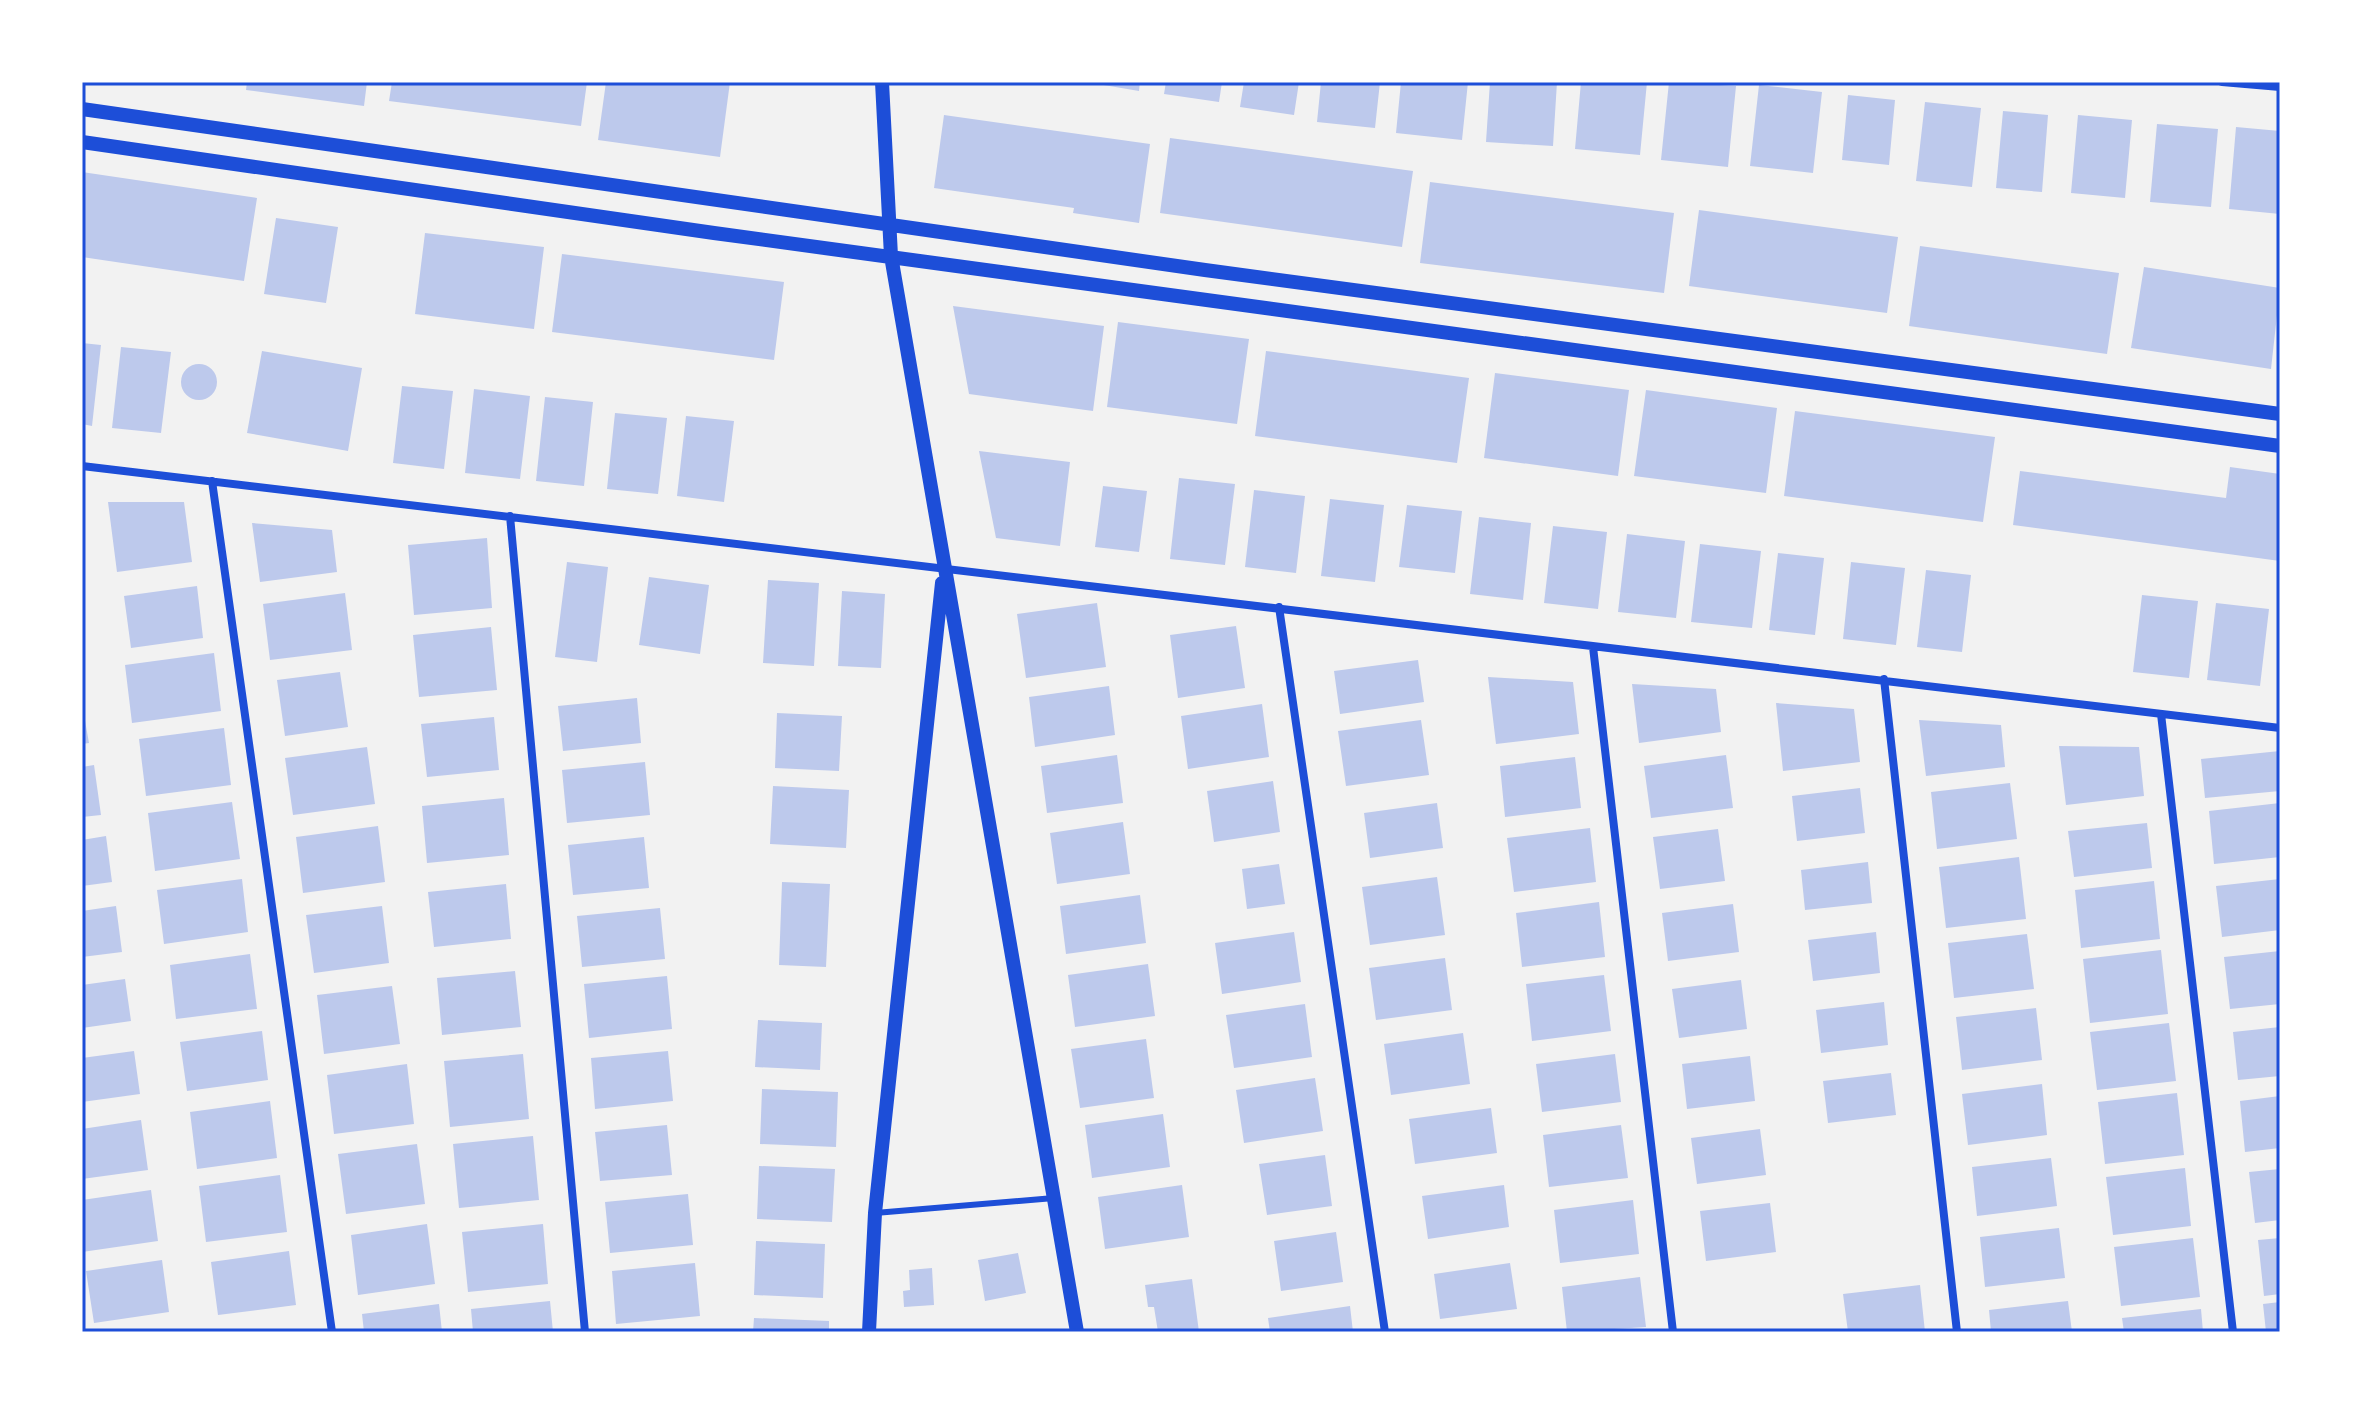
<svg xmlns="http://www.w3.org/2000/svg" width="2362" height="1414" font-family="'PT Sans',sans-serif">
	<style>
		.building { fill: #bdc9ec }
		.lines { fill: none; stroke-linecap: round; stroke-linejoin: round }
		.service { stroke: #1d4ed8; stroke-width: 6 }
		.minor { stroke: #1d4ed8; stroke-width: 8 }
		.tertiary { stroke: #1d4ed8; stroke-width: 14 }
		.neatline { fill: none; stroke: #1d4ed8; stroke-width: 3 }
	</style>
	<rect width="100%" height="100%" fill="#f2f2f2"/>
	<!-- building -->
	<path class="building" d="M247 82H367L364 106 246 90Z
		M392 82H587L581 126 389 101Z
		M606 82H730L720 157 598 140Z
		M1086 82H1140L1139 91Z
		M1166 82H1222L1219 102 1164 94Z
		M1244 82H1299L1294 115 1240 107Z
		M1321 82H1380L1375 128 1317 122Z
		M1401 82H1468L1462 140 1396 133Z
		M1490 82H1557L1553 146 1486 142Z
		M1581 82H1647L1640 155 1575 149Z
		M1669 82 1736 86 1728 167 1661 160Z
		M1759 85 1822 92 1813 173 1750 166Z
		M1848 95 1895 100 1889 165 1842 160Z
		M1925 102 1981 108 1972 187 1916 181Z
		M2003 111 2048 115 2042 192 1996 188Z
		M944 115 1150 144 1139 223 1073 213 1074 208 934 188Z
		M2078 115 2132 120 2125 198 2071 193Z
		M2157 124 2218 129 2211 207 2150 202Z
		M2236 127 2280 131V214L2229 209Z
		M1170 138 1413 171 1402 247 1160 213Z
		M82 172 257 198 244 281 82 257Z
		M1430 182 1674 213 1664 293 1420 263Z
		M1699 210 1898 237 1887 313 1689 286Z
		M276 218 338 227 326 303 264 294Z
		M425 233 544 247 534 329 415 314Z
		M1920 246 2119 273 2107 354 1909 326Z
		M562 254 784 282 774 360 552 332Z
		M2144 267 2280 288 2271 369 2131 348Z
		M953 306 1104 326 1093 411 969 394Z
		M1118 322 1249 339 1237 424 1107 407Z
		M82 343 101 345 92 426 82 424Z
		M121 347 171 352 161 433 112 428Z
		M262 351 362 368 348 451 247 433Z
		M1266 351 1469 378 1457 463 1255 436Z
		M181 382a18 18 0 1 1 36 0a18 18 0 1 1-36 0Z
		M1495 373 1629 390 1618 476 1484 458Z
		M402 386 453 391 444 469 393 463Z
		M474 389 530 396 520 479 465 473Z
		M1646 390 1777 408 1766 493 1634 476Z
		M545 397 593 402 584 486 536 481Z
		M1795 411 1995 437 1983 522 1784 496Z
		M615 413 667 418 658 494 607 489Z
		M686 416 734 421 724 502 677 496Z
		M979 451 1070 462 1060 546 996 538Z
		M2230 467 2280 474V561L2013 525 2020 471 2226 498Z
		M1179 478 1235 484 1225 565 1170 559Z
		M1103 486 1147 491 1139 552 1095 547Z
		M1254 490 1305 496 1296 573 1245 567Z
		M1330 499 1384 505 1375 582 1321 576Z
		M108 502H184L192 562 117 572Z
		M1407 505 1462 511 1455 573 1399 567Z
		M1479 517 1531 523 1523 600 1470 594Z
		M252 523 332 530 337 572 260 582Z
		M1553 526 1607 532 1598 609 1544 603Z
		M1627 534 1685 541 1676 618 1618 612Z
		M487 538 492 608 414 615 408 545Z
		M1700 544 1761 551 1752 628 1691 622Z
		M1778 553 1824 558 1815 635 1769 630Z
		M567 562 608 567 597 662 555 657Z
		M1851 562 1905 568 1896 645 1843 639Z
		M1926 570 1971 575 1962 652 1917 647Z
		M649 577 709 585 700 654 639 645Z
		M768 580 819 583 814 666 763 663Z
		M197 586 203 638 131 648 124 596Z
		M842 591 885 594 881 668 838 666Z
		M345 593 352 650 270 660 263 604Z
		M2142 595 2198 601 2189 678 2133 672Z
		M1097 603 1106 667 1026 678 1017 614Z
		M2216 603 2269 609 2260 686 2207 680Z
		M1236 626 1245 688 1178 698 1170 635Z
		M491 627 497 690 419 697 413 635Z
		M214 653 221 711 132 723 125 665Z
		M1418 660 1424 702 1340 714 1334 671Z
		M340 672 348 727 285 736 277 680Z
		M1488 677 1573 682 1579 734 1496 744Z
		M1632 684 1716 689 1721 732 1639 743Z
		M1109 686 1115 735 1035 747 1029 697Z
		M637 698 641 743 563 751 558 706Z
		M1776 703 1854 709 1860 762 1783 771Z
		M82 704 89 743 82 744Z
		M1262 704 1269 757 1188 769 1181 716Z
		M777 713 842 716 839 771 775 768Z
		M494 717 499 770 427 777 421 724Z
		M1421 720 1429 775 1346 786 1338 731Z
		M1919 720 2001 725 2005 767 1926 776Z
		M224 728 231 785 146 796 139 739Z
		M2059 746 2139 747 2144 796 2066 805Z
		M367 747 375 804 293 815 285 758Z
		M2280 751V791L2205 798 2201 759Z
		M1117 755 1123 803 1047 813 1041 766Z
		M1726 755 1733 808 1651 818 1644 766Z
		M1575 757 1581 808 1505 817 1500 766Z
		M645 762 650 815 567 823 562 770Z
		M94 765 101 815 82 817V767Z
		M1273 781 1280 832 1214 842 1207 791Z
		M2010 783 2017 839 1937 849 1931 792Z
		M773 786 849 790 846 848 770 844Z
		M1860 788 1865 833 1797 841 1792 796Z
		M504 798 509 855 427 863 422 806Z
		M232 802 240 859 155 871 148 813Z
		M1437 803 1443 848 1370 858 1364 813Z
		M2280 803V857L2214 864 2209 811Z
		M1123 822 1130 874 1057 884 1050 833Z
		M2147 823 2152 868 2074 877 2068 831Z
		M378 826 385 882 303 893 296 837Z
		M1590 828 1596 882 1514 892 1507 838Z
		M1718 829 1725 881 1660 889 1653 837Z
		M106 836 112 882 82 886V840Z
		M644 837 649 888 573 895 568 845Z
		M2019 857 2026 919 1946 928 1939 867Z
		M1868 862 1872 903 1805 910 1801 870Z
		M1279 864 1285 904 1247 909 1242 869Z
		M1437 877 1445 935 1370 945 1362 887Z
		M242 879 248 932 164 944 157 890Z
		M2280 879V930L2222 937 2216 886Z
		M2154 881 2160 939 2081 948 2075 890Z
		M782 882 830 884 826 967 779 965Z
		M506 884 511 939 434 947 428 892Z
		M1140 895 1146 943 1066 954 1060 906Z
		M1599 902 1605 957 1522 967 1516 913Z
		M1733 904 1739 952 1668 961 1662 913Z
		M116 906 122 952 82 957V911Z
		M382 906 389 963 314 973 306 915Z
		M660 908 665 959 582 967 577 916Z
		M1294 932 1301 982 1222 994 1215 943Z
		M1876 932 1880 973 1813 981 1808 940Z
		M2027 934 2034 989 1954 998 1948 943Z
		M2161 950 2168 1014 2090 1023 2083 959Z
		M2280 951V1004L2230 1009 2224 957Z
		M250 954 257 1009 176 1019 170 965Z
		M1445 958 1452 1010 1376 1020 1369 968Z
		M1148 964 1155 1016 1075 1027 1068 975Z
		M515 971 521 1027 442 1035 437 978Z
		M1604 975 1611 1031 1532 1041 1526 984Z
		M667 976 672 1029 589 1038 584 984Z
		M125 979 131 1021 82 1028V985Z
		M1741 980 1747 1029 1679 1038 1672 989Z
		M392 986 400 1044 324 1054 317 995Z
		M1884 1002 1888 1045 1821 1053 1816 1010Z
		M1305 1004 1312 1057 1234 1068 1226 1015Z
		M2036 1008 2042 1060 1962 1070 1956 1017Z
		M758 1020 822 1023 820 1070 755 1067Z
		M2169 1023 2176 1081 2097 1090 2090 1032Z
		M2280 1027V1076L2238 1080 2233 1032Z
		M262 1031 268 1080 187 1091 180 1042Z
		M1463 1033 1470 1084 1391 1095 1384 1044Z
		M1146 1039 1154 1098 1080 1108 1071 1049Z
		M134 1051 140 1094 82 1102V1058Z
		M668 1051 673 1101 595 1109 591 1058Z
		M523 1054 529 1119 450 1127 444 1061Z
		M1615 1054 1621 1102 1542 1112 1536 1064Z
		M1750 1056 1755 1101 1687 1109 1682 1064Z
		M407 1064 414 1124 334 1134 327 1075Z
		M1891 1073 1896 1115 1828 1123 1823 1081Z
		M1315 1078 1323 1131 1244 1143 1236 1090Z
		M2042 1084 2047 1135 1968 1145 1962 1094Z
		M762 1089 838 1092 836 1147 760 1144Z
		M2177 1093 2184 1155 2105 1164 2098 1102Z
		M2280 1096V1148L2245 1152 2240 1101Z
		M270 1101 277 1158 197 1169 190 1112Z
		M1491 1108 1497 1153 1415 1164 1409 1119Z
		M1163 1114 1170 1167 1092 1178 1085 1125Z
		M141 1120 148 1170 82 1179V1129Z
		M667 1125 672 1175 600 1181 595 1132Z
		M1621 1125 1628 1178 1549 1187 1543 1135Z
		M1760 1129 1766 1175 1697 1184 1691 1138Z
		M533 1136 539 1200 459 1208 453 1144Z
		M417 1144 425 1204 346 1214 338 1154Z
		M1325 1155 1332 1206 1267 1215 1259 1164Z
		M2051 1158 2057 1206 1977 1216 1972 1167Z
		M759 1166 835 1169 832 1222 757 1219Z
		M2185 1168 2191 1226 2113 1235 2106 1177Z
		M2280 1169V1220L2255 1223 2249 1172Z
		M280 1175 287 1232 206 1242 199 1186Z
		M1182 1185 1189 1237 1105 1249 1098 1197Z
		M1504 1185 1509 1227 1428 1239 1422 1196Z
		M151 1190 158 1241 82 1252V1200Z
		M688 1194 693 1245 610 1253 605 1202Z
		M1633 1200 1639 1254 1560 1263 1554 1210Z
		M1770 1203 1776 1252 1706 1261 1700 1211Z
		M427 1224 435 1284 358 1295 351 1235Z
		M543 1224 548 1284 468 1292 462 1232Z
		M2059 1228 2065 1278 1985 1287 1980 1237Z
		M1336 1232 1343 1282 1281 1291 1274 1241Z
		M2193 1238 2200 1297 2121 1306 2114 1247Z
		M2280 1238V1294L2264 1296 2258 1240Z
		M756 1241 825 1244 823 1298 754 1295Z
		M289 1251 296 1305 218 1315 211 1262Z
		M1018 1253 1026 1293 985 1301 978 1260Z
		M162 1260 169 1312 94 1323 86 1271Z
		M695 1263 700 1316 616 1324 612 1271Z
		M1510 1263 1517 1309 1440 1319 1434 1274Z
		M932 1268 934 1305 904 1307 903 1291 910 1290 909 1270Z
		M1640 1277 1646 1327 1567 1332 1562 1287Z
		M1192 1279 1199 1332H1158L1154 1307H1148L1145 1285Z
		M1920 1285 1925 1332H1848L1843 1294Z
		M550 1301 553 1332H473L471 1309Z
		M2068 1301 2072 1332H1991L1989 1310Z
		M2280 1302V1332H2266L2263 1304Z
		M439 1304 442 1332H364L362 1314Z
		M1350 1306 1353 1332H1270L1268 1318Z
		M2201 1309 2203 1332H2124L2122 1318Z
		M754 1318 829 1321V1332H753Z"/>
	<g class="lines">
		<!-- service -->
		<path class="service" d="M875 1213 1054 1198"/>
		<!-- minor -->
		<path class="minor" d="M2222 82 2280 87
			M82 466 2280 728
			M212 481 332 1332
			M510 516 585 1332
			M1279 607 1385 1332
			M1593 647 1673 1332
			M1884 679 1957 1332
			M2161 714 2233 1332"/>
		<!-- tertiary -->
		<path class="tertiary" d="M882 82 891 256 1077 1332
			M82 109 1205 270 2280 414
			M82 142 714 233 2280 446
			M869 1332 875 1213 942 583"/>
	</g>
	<!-- border -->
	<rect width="2362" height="1414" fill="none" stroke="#ffffff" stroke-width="168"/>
	<rect x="84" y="84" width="2194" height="1246" class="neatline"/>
</svg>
